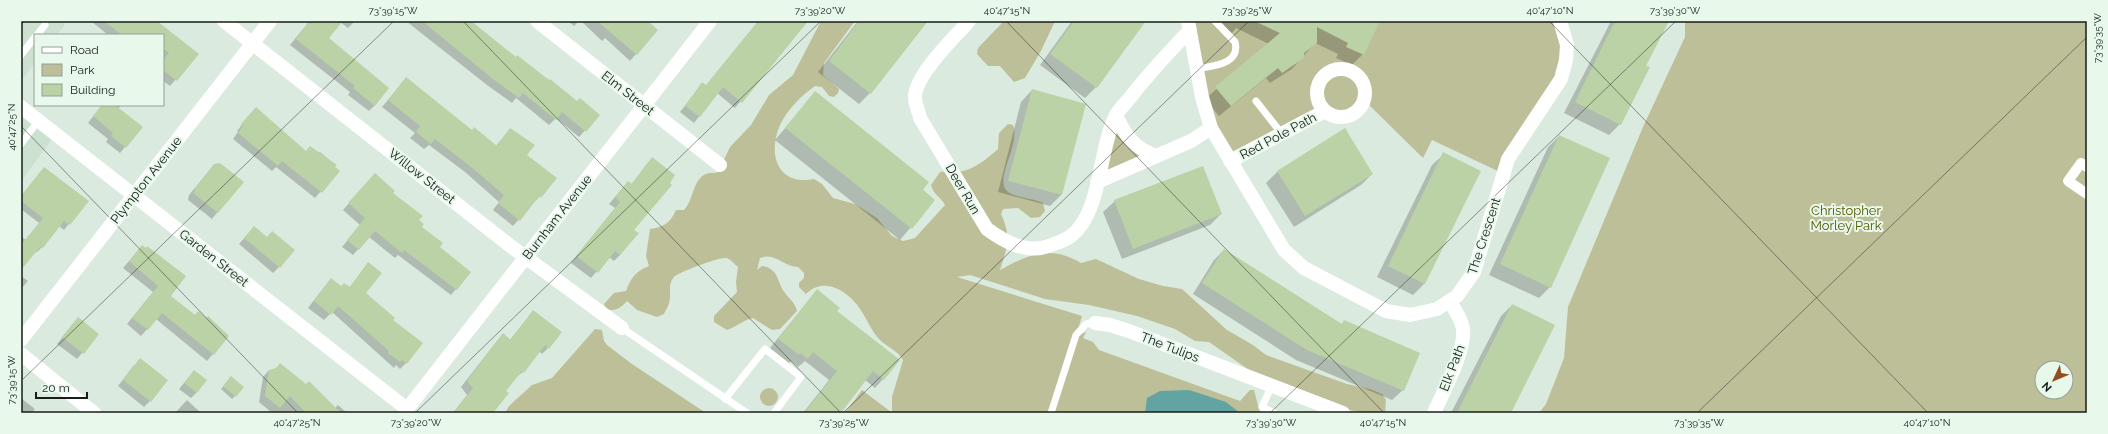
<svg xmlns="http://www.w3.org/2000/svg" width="2108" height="434" font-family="Raleway,sans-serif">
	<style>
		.built { fill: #cce1d0 }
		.green { fill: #bdbf98; fill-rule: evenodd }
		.water { fill: #62a4a1 }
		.shadow { fill: #0003 }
		.building { fill: #bad2a5 }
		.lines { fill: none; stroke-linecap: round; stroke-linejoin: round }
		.service { stroke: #fff; stroke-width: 7 }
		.pedestrian { stroke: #fff; stroke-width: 10 }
		.minor { stroke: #fff; stroke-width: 14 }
		.ticks { fill: none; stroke: #171d19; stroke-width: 1; stroke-opacity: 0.45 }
		.labels { text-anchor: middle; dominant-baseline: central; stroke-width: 4; stroke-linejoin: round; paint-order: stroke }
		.street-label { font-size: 13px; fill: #171d19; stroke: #e8f8eb }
		.park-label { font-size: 13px; fill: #575902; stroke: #e8f8eb }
		.neatline { fill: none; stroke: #171d19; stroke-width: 1.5 }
		.ticks-label { font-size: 10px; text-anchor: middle; fill: #171d19 }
	</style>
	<rect width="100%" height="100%" fill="#dbeade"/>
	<!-- built -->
	<path class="built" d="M21 21H61L65 25 57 35H35V63L21 81Z
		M21 107 56 134 21 181Z"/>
	<!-- green -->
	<path class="green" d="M821 21H855L824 63 823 75 839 89 838 93 834 97 829 96 822 87 815 86C802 95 787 110 780 125 767 155 778 186 814 179L822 184 833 198 855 204 877 218 892 236 903 241 915 238 945 205C941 197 933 194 931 185L940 172C947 171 955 172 963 171 977 168 987 158 998 149L999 133 1008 124 1013 125C1021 144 994 179 1007 191 1015 198 1033 198 1043 203L1045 211 1040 217 1031 218 1018 208 1003 209 1001 214C1012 238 1007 247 1000 270 1029 254 1051 245 1081 263L1096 259 1139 279 1163 286 1182 289 1227 330 1253 345 1266 355 1347 384 1370 389 1382 394 1386 400 1385 413H1367L1349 410 1252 372 1209 342 1195 341 1175 329 1137 316 1089 305 1045 299 970 275 957 277 1082 316 1076 336 1086 332 1083 338 1093 342 1099 350 1240 401 1250 390H1254L1260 413H892V397L903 360C898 351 887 347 880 340 871 331 867 319 860 309 848 291 824 276 806 294L799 287V283L804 278V273L798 267C783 267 776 252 760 258L757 270 762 266C779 268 777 283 785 293 790 300 795 302 797 311L780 329 772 330 753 318C743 320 736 327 727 330L714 322V316L737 292 736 282 738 267C734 264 731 259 726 258 719 257 679 272 674 277 667 285 672 294 669 303 668 307 665 311 664 314L657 317 637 310 627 301C621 308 615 312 606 309L604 304 614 293 626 291C630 279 637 270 649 266L646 256 650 229C664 227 670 223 676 210H684C694 200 692 180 706 174 710 172 714 174 718 172L730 147 751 125 769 95 793 75Z
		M1004 21H1055L1041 51 1025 78 1014 82 1000 66H988L977 54 978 48Z
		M1188 21H1560L1566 60 1504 174 1432 140 1423 158 1364 100C1356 117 1340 120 1325 111L1230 161 1211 128Z
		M1685 21H2087V413H1539L1546 404 1564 358 1568 307 1643 127 1685 37ZM2042 368H2066V392H2042Z
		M1116 115 1148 153 1097 182Z
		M595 329 602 330 604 341 607 345 632 364 706 413H505L509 406 532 385 552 378Z
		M760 397a9 9 0 1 1 18 0a9 9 0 1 1-18 0Z
		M862 390 891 412 890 413H845Z"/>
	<!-- water -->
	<path class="water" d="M1189 390 1226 402 1240 413H1145L1147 398 1160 391Z"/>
	<!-- shadow -->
	<path class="shadow" d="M21 21H25L21 26Z
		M91 21H150L197 54 170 86 163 81V35H108Z
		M314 21H355L348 28 340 22 327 38 375 105 369 111 348 95 350 92 290 45 303 29Z
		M406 21H468L516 59 598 116 579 137 556 118 549 125 516 98 512 103 487 85Z
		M568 21H579L574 26Z
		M581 21H646L657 30 630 61 605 38 602 41Z
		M759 21H808L735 108 717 93 694 123 680 112 702 84 706 86Z
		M858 21H927L870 93 859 104 818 72Z
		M1072 21H1145L1096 87 1085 98 1040 65Z
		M1219 21H1379L1363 54 1352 65 1336 58 1338 54 1315 43 1292 69 1270 83 1266 78 1219 116 1205 99 1269 44 1236 28 1232 33 1217 25Z
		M1611 21H1667L1645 66 1620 124 1609 135 1564 113Z
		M406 79 471 131 496 146 510 129 525 155 555 179 513 226 493 210 499 202 465 172 429 145 424 149 410 138 415 133 382 107Z
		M1032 90 1061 195 1050 206 998 192 1021 102Z
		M815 93 934 200 900 240 775 140Z
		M102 105H121L118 109 125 147 120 153 106 142 108 139 88 123Z
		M250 114 305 152H320L335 165 334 167 338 171 315 198 276 167 272 171 233 139 238 132 237 131Z
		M1559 136 1550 287 1539 298 1489 275 1548 147Z
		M1444 154 1479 171 1424 284 1413 295 1377 277 1432 165Z
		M647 164 671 185 633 230 637 233 620 255 614 261 609 257 591 278 571 263 615 208 609 204 628 182 631 185Z
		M214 165 242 182 212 219 188 200 189 195Z
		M44 168 87 201 64 230 59 226 42 247 37 252 35 251 21 267V238L22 237 26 240 39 223 21 209V196Z
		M1277 172 1372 174 1361 185 1294 227 1266 183Z
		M369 181 392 193 418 220 421 227 438 247 456 289 451 295 398 255 395 258 369 237 353 255 342 247 360 225 343 210Z
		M1115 201 1221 214 1210 225 1122 259 1103 212Z
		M248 234 266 238 279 267 273 273 239 244Z
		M142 246 170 297 195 316 228 336 207 361 156 319 141 336 127 324 153 292 123 268Z
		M1224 250 1341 325 1344 321 1403 390 1392 400 1296 360 1193 294 1214 260Z
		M368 264 365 293 392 320 406 363 400 369 396 365 394 368 332 312 324 320 308 308 325 286 349 288Z
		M21 276 28 281 21 289Z
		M817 290 836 311 883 379 875 388 865 380 839 413H803L829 380 805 361 798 367 791 361 789 363 770 348Z
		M1512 305 1510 413H1451L1501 316Z
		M533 311 548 348 542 354 539 351 523 372 516 377 505 391 492 413H453L467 395 461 387 497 341 503 335 510 340Z
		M72 325 98 334 77 359 57 344Z
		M134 365 150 401 144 407 118 386Z
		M269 370 335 408 338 405 347 413H272L259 402 263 377Z
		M194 371 197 392 191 398 179 389Z
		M229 380 235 396 232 399 221 389Z
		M21 398 35 409 32 413H21Z
		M187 400 201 413H175Z"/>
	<!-- building -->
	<path class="building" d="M104 21H157L199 54 177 81 163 70V60L169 53 163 48V35H122Z
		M309 21H343L329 38 389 88 375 106 353 88 355 86 296 39Z
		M422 21H471L516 57 517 55 549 80 550 79 577 101 580 98 600 115 586 132 562 112 556 120 523 93 519 98 493 79Z
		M597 21H648L658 30 637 55Z
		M758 21H808L742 103 723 87 700 117 685 106 702 82 706 85Z
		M859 21H928L871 94 829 61Z
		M1074 21H1146L1097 88 1050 54Z
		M1254 21H1380L1364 55 1346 47 1348 43 1317 27V43L1304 53V58L1282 73 1278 68 1231 106 1215 87 1280 33Z
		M1615 21H1669L1646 66 1650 67 1621 125 1575 102Z
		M406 77 472 130 474 127 497 146 510 128 535 145 527 155 557 178 541 198 539 196 520 221 498 203 504 195 471 167 435 139 431 144 416 132 420 126 388 100Z
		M1032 89 1086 104 1062 195 1008 181Z
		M815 91 929 182 923 190 935 200 912 229 785 128Z
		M102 105H115L143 127 126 148 111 136 113 133 93 116Z
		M256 107 306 151 310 146 337 165 335 167 340 171 322 193 282 161 278 166 238 133 243 126 241 124Z
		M1345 128 1373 174 1305 216 1277 171Z
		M1559 135 1610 158 1551 288 1500 264Z
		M1443 152 1481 171 1425 284 1388 266Z
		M652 157 675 175 670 183 672 185 634 230 639 233 620 255 615 251 598 273 576 256 620 202 615 197 628 181 632 184Z
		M220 163 244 182 218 213 193 193 195 191 194 189 214 164Z
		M1203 166 1222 214 1133 249 1114 200Z
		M44 167 89 201 70 225 64 221 43 248 41 246 21 270V245L43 218 21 201V196Z
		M375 173 395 191 393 193 423 216 419 220 424 224 422 227 443 243 440 247 471 272 457 290 404 250 402 253 375 231 359 250 347 240 365 218 348 203Z
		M254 226 267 237 272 231 295 250 280 268 244 238Z
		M142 245 146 248 147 246 186 276 171 296 195 315 198 311 207 318 208 316 229 336 214 355 162 313 148 330 132 318 158 286 129 261Z
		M1224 249 1342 324 1344 320 1420 353 1404 391 1307 350 1202 283Z
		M368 262 382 273 366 293 395 318 393 320 423 343 407 364 402 360 400 362 388 353 389 351 338 306 331 315 314 301 331 278 341 286 344 283 350 287Z
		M817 289 840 308 837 311 900 360 884 380 873 371 841 413H804L837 371 813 352 808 359 800 353 799 355 778 339Z
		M1512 304 1555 325 1511 413H1457Z
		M533 310 562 332 549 349 545 345 524 373 522 371 506 391 509 393 493 413H453L473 388 467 381 503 333 511 340Z
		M78 317 99 334 84 354 62 337Z
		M140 358 168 380 151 402 123 380Z
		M280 363 306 384 309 381 341 413H306L290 396 280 408 265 396 269 370 276 368Z
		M194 370 207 380 197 393 184 383Z
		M231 376 244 387 236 397 223 386Z"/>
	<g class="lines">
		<!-- service -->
		<path class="service" d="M37 35 45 25
			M21 55 35 37
			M1196 69C1211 66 1241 65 1235 42L1215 21
			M1256 101 1282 134
			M21 144 38 121
			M622 328 747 413
			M1272 385 1262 407 1274 413
			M725 399 765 349 801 377 774 413
			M1051 413 1076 335 1086 324 1095 323"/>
		<!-- pedestrian -->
		<path class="pedestrian" d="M2087 167 2081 163 2068 181 2087 194"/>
		<!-- minor -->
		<path class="minor" d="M224 21 513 248 622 328
			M537 21 720 165
			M969 21C954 38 914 76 915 98 915 104 919 112 920 118L987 229C1005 242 1026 254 1049 246 1056 243 1064 241 1071 236 1102 212 1098 151 1116 115 1120 108 1128 101 1133 94 1151 71 1170 51 1190 30
			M1188 21 1202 97 1211 128 1284 250 1304 268 1386 311 1410 315 1437 309 1457 296 1474 272 1508 159 1561 79 1566 60 1567 45 1560 21
			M1317 93a24 24 0 1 1 48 0a24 24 0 1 1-48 0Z
			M21 107 407 409
			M1116 115C1125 136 1135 149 1157 156
			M1230 161 1325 111
			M1097 182 1191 141 1211 128
			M1095 323 1110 325 1129 331 1343 413
			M21 340 270 21
			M21 354 94 413
			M404 413 710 21
			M1434 413C1443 392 1466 350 1463 329 1461 318 1455 310 1449 301"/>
	</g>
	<!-- ticks -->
	<path class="ticks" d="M463 21 841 413M1006 21 1384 413M1549 21 1928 413M21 126 298 413M21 381 394 21M415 413 821 21M843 413 1249 21M1270 413 1676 21M1697 413 2087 37"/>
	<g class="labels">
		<!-- street labels -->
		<g class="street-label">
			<text transform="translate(628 93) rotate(38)">Elm Street</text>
			<text transform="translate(1278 136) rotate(-28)">Red Pole Path</text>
			<text transform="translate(422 176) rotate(38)">Willow Street</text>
			<text transform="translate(146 180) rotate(-52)">Plympton Avenue</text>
			<text transform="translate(963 189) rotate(60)">Deer Run</text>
			<text transform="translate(557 217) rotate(-52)">Burnham Avenue</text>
			<text transform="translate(1484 236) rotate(-72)">The Crescent</text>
			<text transform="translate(214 258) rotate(38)">Garden Street</text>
			<text transform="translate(1170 347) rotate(21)">The Tulips</text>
			<text transform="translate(1452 368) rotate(-69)">Elk Path</text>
		</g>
		<!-- park labels -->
		<g class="park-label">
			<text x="1846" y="210">Christopher<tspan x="1846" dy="15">Morley Park</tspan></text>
		</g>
	</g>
	<!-- border -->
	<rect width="2108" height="434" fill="none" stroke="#e8f8eb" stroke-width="44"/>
	<!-- legend -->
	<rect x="34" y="34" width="130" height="72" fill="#e8f8eb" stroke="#94a097"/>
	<rect x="42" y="47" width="20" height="6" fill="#ffffff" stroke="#94a097"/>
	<text x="70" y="54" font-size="12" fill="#171d19">Road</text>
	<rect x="42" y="64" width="20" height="12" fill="#bdbf98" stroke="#94a097"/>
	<text x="70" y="74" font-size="12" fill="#171d19">Park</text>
	<rect x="42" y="84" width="20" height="12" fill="#bad2a5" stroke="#94a097"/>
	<text x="70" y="94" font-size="12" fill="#171d19">Building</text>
	<!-- north arrow -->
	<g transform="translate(2054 380) rotate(226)"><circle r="19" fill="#e8f8eb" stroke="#94a097"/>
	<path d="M0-3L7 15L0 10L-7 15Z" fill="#924d21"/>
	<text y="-6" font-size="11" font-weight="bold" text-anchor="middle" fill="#171d19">N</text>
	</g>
	<!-- scale -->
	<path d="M36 392v6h51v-6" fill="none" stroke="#171d19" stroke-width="2"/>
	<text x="42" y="392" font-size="12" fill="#171d19" stroke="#e8f8eb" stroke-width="3" paint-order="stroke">20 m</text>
	<rect x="22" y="22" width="2064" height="390" class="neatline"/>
	<g class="ticks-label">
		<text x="393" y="14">73°39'15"W</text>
		<text x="820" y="14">73°39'20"W</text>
		<text x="1007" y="14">40°47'15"N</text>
		<text x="1247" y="14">73°39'25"W</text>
		<text x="1550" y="14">40°47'10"N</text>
		<text x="1675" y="14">73°39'30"W</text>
		<text transform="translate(2097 38) rotate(-90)" y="4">73°39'35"W</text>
		<text transform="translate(11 127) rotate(-90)" y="4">40°47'25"N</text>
		<text transform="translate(11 380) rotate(-90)" y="4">73°39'15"W</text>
		<text x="297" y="426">40°47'25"N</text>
		<text x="416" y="426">73°39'20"W</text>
		<text x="844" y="426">73°39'25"W</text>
		<text x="1271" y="426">73°39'30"W</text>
		<text x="1383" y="426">40°47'15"N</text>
		<text x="1699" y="426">73°39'35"W</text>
		<text x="1927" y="426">40°47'10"N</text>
	</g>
</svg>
